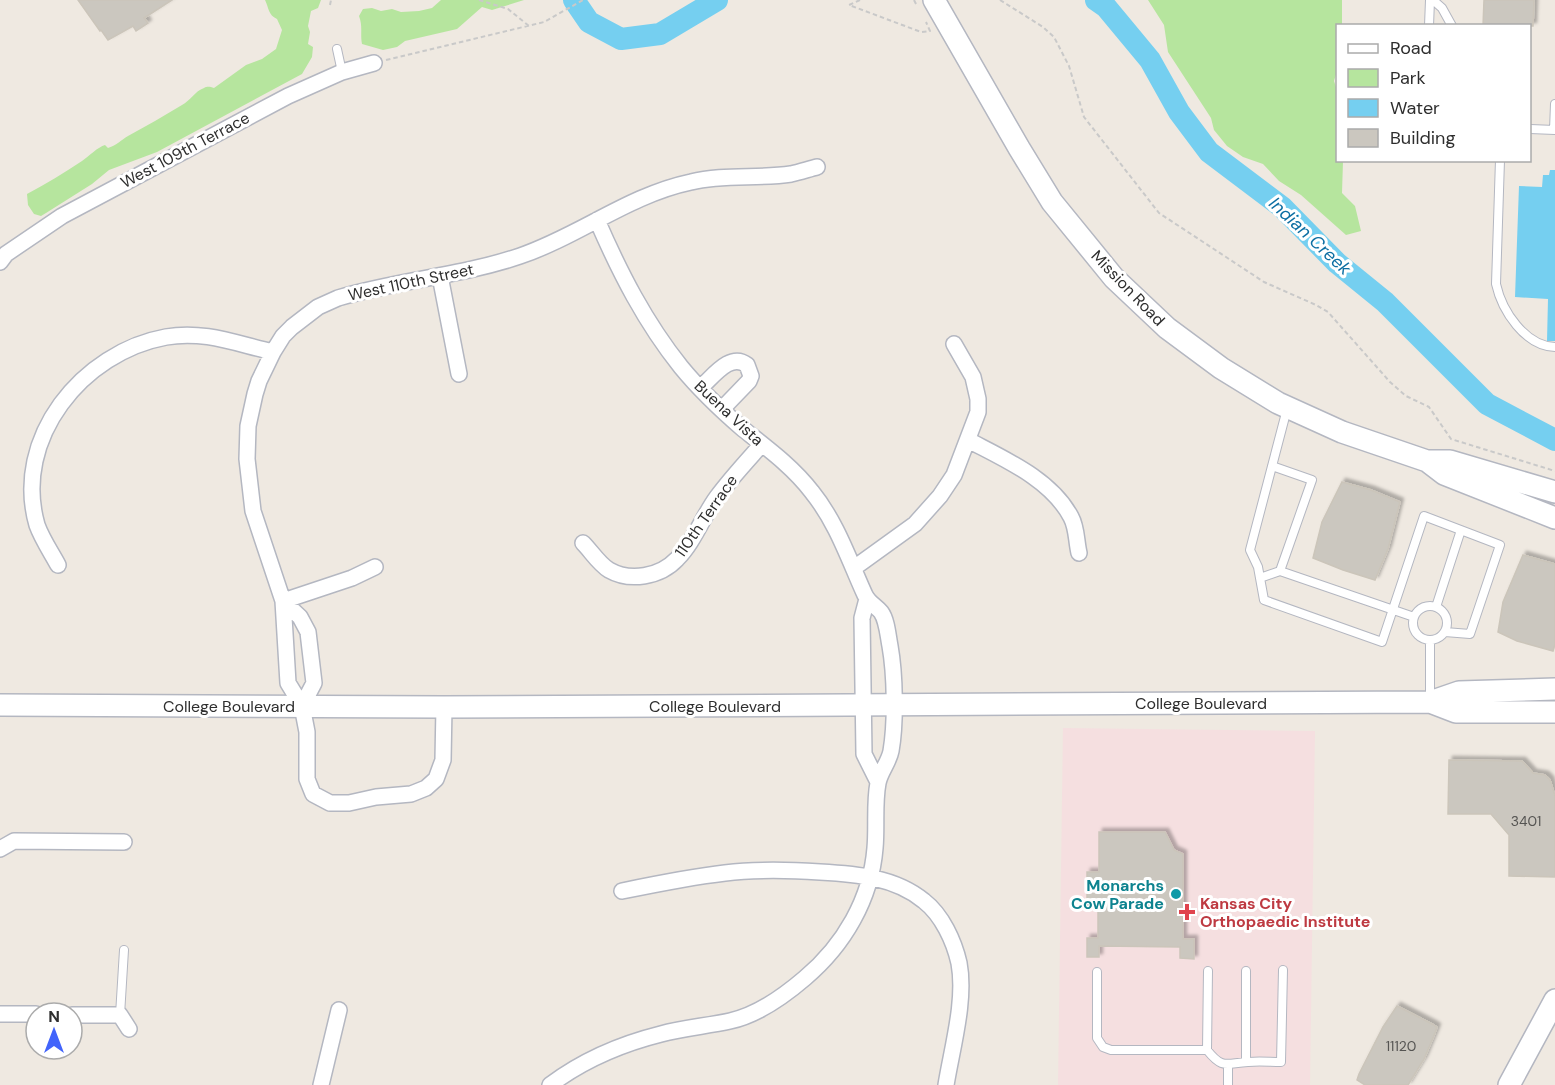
<svg xmlns="http://www.w3.org/2000/svg" width="1555" height="1085" font-family="'DM Sans',sans-serif">
	<style>
		.medical { fill: #f5dfe0 }
		.green { fill: #b6e59e }
		.water { fill: #75cff0 }
		.lines { fill: none; stroke-linecap: round; stroke-linejoin: round }
		.river { stroke: #75cff0; stroke-width: 22 }
		.building { fill: #cbc7bf; stroke: #cbc5ba; stroke-width: 1.5; filter: url(#shadow) }
		.service-casing { stroke: #b4b7c1; stroke-width: 10 }
		.minor-casing { stroke: #b4b7c1; stroke-width: 18 }
		.secondary-casing { stroke: #b4b7c1; stroke-width: 24 }
		.path { stroke: #c9c9c9; stroke-width: 2; stroke-dasharray: 4.5 3; stroke-linecap: butt }
		.service { stroke: #fff; stroke-width: 8 }
		.minor { stroke: #fff; stroke-width: 15 }
		.secondary { stroke: #fff; stroke-width: 21 }
		.culture-dot { fill: #0f9aa8; stroke: #fff; stroke-width: 2 }
		.health-dot { fill: #e0444e; stroke: #fff; stroke-width: 2 }
		.labels { text-anchor: middle; dominant-baseline: central; stroke-width: 6; stroke-linejoin: round; paint-order: stroke }
		.number-label { font-size: 14px; fill: #555452 }
		.street-label { font-size: 16px; fill: #2e2e2e; stroke: #fff }
		.culture-label { font-size: 16px; font-weight: bold; fill: #0d838f; stroke: #fff; text-anchor: end }
		.health-label { font-size: 16px; font-weight: bold; fill: #be3a42; stroke: #fff; text-anchor: start }
		.water-label { font-size: 18px; font-style: italic; fill: #0d6fa3; stroke: #fff }
	</style>
	<defs>
		<filter id="shadow"><feDropShadow dx="3.5" dy="-3.5" stdDeviation="1.5" flood-color="#0004"/></filter>
	</defs>
	<rect width="100%" height="100%" fill="#efe9e1"/>
	<!-- medical -->
	<path class="medical" d="M1063 728 1315 731 1310 1085H1058Z"/>
	<!-- green -->
	<path class="green" d="M265 0H321L318 8 311 11 308 26 310 32 308 44 313 47 312 57 302 74 157 152 109 170 92 184 46 213 41 216 34 214 28 205 27 194C46 184 64 173 82 161 89 156 98 147 105 145L108 148C117 145 121 140 128 136 146 126 164 116 182 105 190 101 195 91 204 88 208 86 210 87 214 88L246 65 262 59 276 49 282 30 277 19C268 15 269 8 265 0Z
		M441 0H524L492 10 482 7 457 29 405 41 397 47 383 50 362 44C360 34 363 26 359 16L363 9 372 8 381 11 392 9 401 12 419 11 432 8Z
		M1148 0H1342V25L1338 26V68L1334 81 1338 93V160L1343 161 1342 193 1355 206 1361 231 1346 235 1301 195 1279 181 1263 164 1243 157 1227 146 1214 130 1211 118 1168 52 1164 25Z"/>
	<!-- water -->
	<path class="water" d="M1555 167V341H1547L1548 299 1515 297 1519 186 1542 187 1543 175H1549L1550 170H1555Z"/>
	<g class="lines">
		<!-- river -->
		<path class="river" d="M574 0 589 22 621 39 660 34 717 0
			M1096 0 1106 7 1150 60 1179 112 1209 152 1282 207 1337 263 1385 302 1487 404 1555 440"/>
	</g>
	<!-- building -->
	<path class="building" d="M78 0H172L144 18 148 23 136 31 133 26 108 40 101 30 100 31Z
		M1484 0H1534L1533 26H1483Z
		M1342 482 1371 490 1400 502 1388 549 1375 580 1343 570 1313 558 1322 522Z
		M1523 555 1555 564V644L1553 651 1517 641 1498 632 1503 602Z
		M1449 760 1522 761 1533 773 1545 775 1550 780 1555 796V877L1509 876V835L1491 814H1448Z
		M1099 832H1165L1174 850 1183 854V939H1194V959L1180 958V947L1099 946V957H1087V938H1098V909H1087V872H1099Z
		M1397 1006 1432 1024 1437 1027 1435 1033 1424 1059 1408 1085H1365L1357 1080 1359 1074 1383 1027Z"/>
	<g class="lines">
		<defs>
			<path id="service" d="M1433 0 1442 8 1452 26
				M1429 26 1430 0
				M337 49 342 72
				M1530 129 1555 130
				M1554 130 1555 104
				M1500 160 1496 284C1502 311 1525 346 1555 347
				M1287 409 1250 550 1258 567 1264 600 1382 642 1424 516 1500 545 1470 634 1445 632
				M1272 466 1312 480 1280 571 1414 617
				M1260 578 1280 571
				M1413 623a17 17 0 1 1 34 0a17 17 0 1 1-34 0Z
				M1436 607 1461 530
				M1430 701V640
				M1208 971 1207 1050C1223 1070 1226 1063 1248 1062 1259 1061 1270 1062 1281 1062L1283 970
				M1246 971V1062
				M1097 972V1038L1103 1047 1111 1050H1207
				M120 1015 124 950
				M1228 1085V1066"/>
			<path id="minor" d="M0 262 6 254 62 216 288 96 342 72 374 63
				M440 276 459 374
				M700 388C713 377 730 352 747 365L751 376 749 381 722 409
				M968 440C1004 459 1051 479 1071 517 1077 528 1076 540 1079 553
				M583 543C591 551 599 564 609 570 630 582 660 577 677 559 694 542 703 516 717 497 731 478 747 461 762 444
				M58 565C51 552 42 539 37 525 12 438 83 352 166 337 204 330 237 344 273 352
				M854 568 915 524 940 496 954 475 978 412V399L973 377 954 344
				M867 599 862 618 864 754 878 782
				M283 601 300 617 308 632 314 683 302 706
				M283 601 352 578 375 567
				M444 707 443 760 436 779 426 788 411 794 376 797 349 803H330L313 794 307 779V732L302 706 288 683 283 601 253 511 247 459 248 426 255 394 259 381 273 352 283 336 292 327 318 307 338 298C397 280 461 276 520 256 579 236 629 195 691 182 724 174 758 179 791 174 800 172 809 169 817 167
				M0 849 14 841 124 842
				M622 891C656 884 690 877 725 873 757 869 789 870 820 872 856 874 895 877 924 901 942 915 954 941 959 963 966 1000 952 1048 946 1085
				M0 1014H36
				M72 1015H120L129 1029
				M321 1085 339 1010
				M550 1085C582 1061 621 1044 661 1034 683 1028 707 1026 730 1021 758 1015 784 996 805 978 844 945 871 899 875 848 877 827 874 804 878 783 880 772 889 762 891 751 896 722 895 674 890 646 888 636 887 620 881 612 876 606 869 603 865 595 849 560 837 523 812 492 793 467 767 448 743 429 721 410 699 389 681 367 645 322 620 273 597 220"/>
			<path id="secondary" d="M934 0 1019 148 1052 202 1114 278 1167 328 1221 368 1278 403 1342 432 1427 461 1444 474 1555 518
				M1427 461H1450L1555 492
				M1430 702 1459 692 1555 689
				M0 705 444 707 1430 702 1456 712H1555
				M1509 1085 1555 1000"/>
		</defs>
		<!-- service casing -->
		<use href="#service" class="service-casing"/>
		<!-- minor casing -->
		<use href="#minor" class="minor-casing"/>
		<!-- secondary casing -->
		<use href="#secondary" class="secondary-casing"/>
		<!-- path -->
		<path class="path" d="M479 0 508 9 529 26
			M860 0 849 5 921 32 930 31 926 22
			M914 0 917 6
			M1000 0 1043 27 1054 37 1069 66 1084 117 1159 213 1264 282 1316 305 1328 312 1390 382 1406 396 1429 407 1451 439 1555 471
			M330 5 331 0
			M386 60 544 22 583 0"/>
		<!-- service -->
		<use href="#service" class="service"/>
		<!-- minor -->
		<use href="#minor" class="minor"/>
		<!-- secondary -->
		<use href="#secondary" class="secondary"/>
	</g>
	<!-- markers -->
	<circle class="culture-dot" cx="1176" cy="894" r="6"/>
	<path class="health-dot" d="M1184 903h6v6h6v6h-6v6h-6v-6h-6v-6h6z"/>
	<g class="labels">
		<!-- number labels -->
		<g class="number-label">
			<text x="1526" y="821">3401</text>
			<text x="1401" y="1046">11120</text>
		</g>
		<!-- street labels -->
		<g class="street-label">
			<text transform="translate(185 150) rotate(-28)">West 109th Terrace</text>
			<text transform="translate(411 282) rotate(-12)">West 110th Street</text>
			<text transform="translate(1128 288) rotate(46)">Mission Road</text>
			<text transform="translate(729 413) rotate(43)">Buena Vista</text>
			<text transform="translate(706 516) rotate(-55)">110th Terrace</text>
			<text x="1201" y="703">College Boulevard</text>
			<text x="229" y="706">College Boulevard</text>
			<text x="715" y="706">College Boulevard</text>
		</g>
		<!-- culture labels -->
		<g class="culture-label">
			<text x="1164" y="885">Monarchs<tspan x="1164" dy="18">Cow Parade</tspan></text>
		</g>
		<!-- health labels -->
		<g class="health-label">
			<text x="1200" y="903">Kansas City<tspan x="1200" dy="18">Orthopaedic Institute</tspan></text>
		</g>
		<!-- water labels -->
		<g class="water-label">
			<text transform="translate(1310 236) rotate(43)">Indian Creek</text>
		</g>
	</g>
	<!-- legend -->
	<rect x="1336" y="24" width="195" height="138" fill="#ffffff" stroke="#ababab" stroke-width="1.5"/>
	<rect x="1348" y="44" width="30" height="9" fill="#ffffff" stroke="#ababab" stroke-width="1.5"/>
	<text x="1390" y="54" font-size="18" fill="#2e2e2e">Road</text>
	<rect x="1348" y="69" width="30" height="18" fill="#b6e59e" stroke="#ababab" stroke-width="1.5"/>
	<text x="1390" y="84" font-size="18" fill="#2e2e2e">Park</text>
	<rect x="1348" y="99" width="30" height="18" fill="#75cff0" stroke="#ababab" stroke-width="1.5"/>
	<text x="1390" y="114" font-size="18" fill="#2e2e2e">Water</text>
	<rect x="1348" y="129" width="30" height="18" fill="#cbc7bf" stroke="#ababab" stroke-width="1.5"/>
	<text x="1390" y="144" font-size="18" fill="#2e2e2e">Building</text>
	<!-- north arrow -->
	<g transform="translate(54 1031)"><circle r="28" fill="#ffffff" stroke="#ababab" stroke-width="1.5"/>
	<path d="M0-4.5L10 22L0 15L-10 22Z" fill="#4264fb"/>
	<text y="-9" font-size="16" font-weight="bold" text-anchor="middle" fill="#2e2e2e">N</text>
	</g>
</svg>
